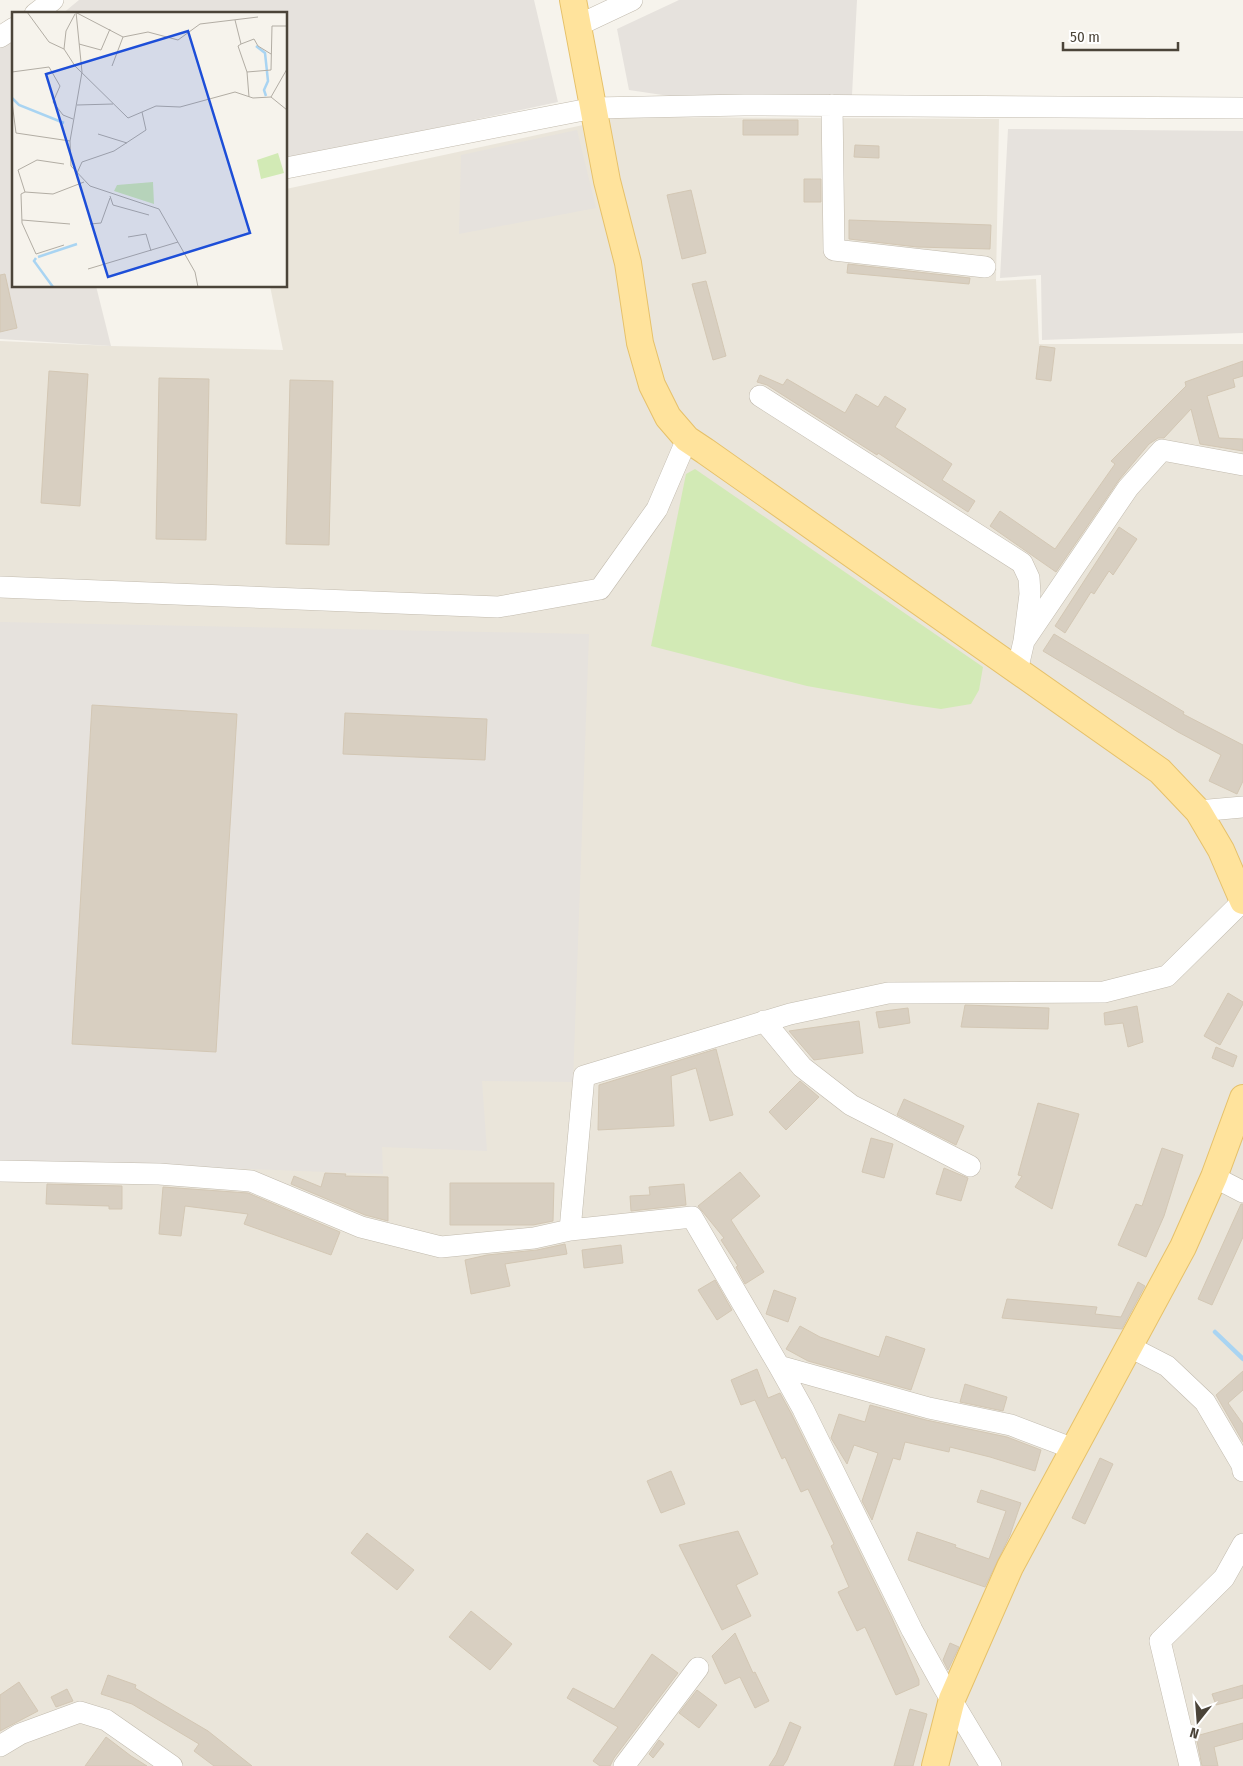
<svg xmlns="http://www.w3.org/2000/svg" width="1243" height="1766" font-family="'Fira Sans Condensed',sans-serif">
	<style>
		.residential { fill: #eae5da }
		.industrial { fill: #e6e2dd }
		.green { fill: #d2eab5 }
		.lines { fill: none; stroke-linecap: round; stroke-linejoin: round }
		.stream { stroke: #a9d4f2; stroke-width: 4.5 }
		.building { fill: #d8cfc1; stroke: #d3c7b4 }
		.minor-casing { stroke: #c2bbae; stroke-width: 22 }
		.major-casing { stroke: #e6c16a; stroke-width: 28 }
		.minor { stroke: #fff; stroke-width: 21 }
		.major { stroke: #ffe39c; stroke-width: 26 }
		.inset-river { fill: none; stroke: #a9d4f2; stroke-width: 2.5 }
		.inset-road { fill: none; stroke: #b2ada4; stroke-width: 1 }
		.view { fill: #1d4ed8; fill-opacity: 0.15; stroke: #1d4ed8; stroke-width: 2.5 }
		.inset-edge { fill: none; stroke: #4b4439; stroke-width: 2.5 }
	</style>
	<rect width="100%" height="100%" fill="#f6f3ec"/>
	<!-- residential -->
	<path class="residential" d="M620 117 999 119 996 281 1036 279 1039 344H1243V1766H0V341L111 346 283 350 270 286H286V189Z"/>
	<!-- industrial -->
	<path class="industrial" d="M79 0H534L558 102 286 160V14H62Z
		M679 0H857L852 95 676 97 629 90 617 29Z
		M14 31V286H96L111 346 0 339V41Z
		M1008 129 1243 131V333L1042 340 1041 275 1000 278Z
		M577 130 596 208 459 234 461 155Z
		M0 622 589 634 573 1082 482 1081 487 1151 382 1147 383 1174 0 1160Z"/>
	<!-- green -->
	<path class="green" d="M695 469 983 667 979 690 971 704 941 709 913 705 807 686 651 646 686 474Z"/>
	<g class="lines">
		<!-- stream -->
		<path class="stream" d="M1215 1332 1243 1359"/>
	</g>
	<!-- building -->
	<path class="building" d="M743 120H798V135H743Z
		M855 145 879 146V158L854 157Z
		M804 179H821V202H804Z
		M691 190 706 253 682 259 667 195Z
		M849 220 991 225 990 249 917 247 849 239Z
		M848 264 970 278 969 284 847 273Z
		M5 274 17 328 0 332V275Z
		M706 281 726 356 713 360 692 284Z
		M1040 346 1055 348 1051 381 1036 379Z
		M1243 361V376L1233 379 1235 387 1207 396 1219 438 1243 439V451L1200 444 1191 409 1164 438H1158L1149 444 1119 480 1056 572 990 526 1000 511 1055 549 1115 464 1111 461 1186 386 1185 382Z
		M49 371 88 374 80 506 41 503Z
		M760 375 783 385 787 379 845 413 856 394 878 407 885 396 906 409 895 427 952 464 942 480 975 501 968 512 878 453 877 455 767 385 757 382Z
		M159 378 209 379 206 540 156 539Z
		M290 380 333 381 329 545 286 544Z
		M1119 527 1137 539 1113 575 1109 571 1094 594 1091 592 1065 633 1055 626Z
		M1054 634 1184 712 1183 714 1243 745V781L1237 794 1209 781 1221 755 1178 732 1043 651Z
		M92 705 237 714 216 1052 72 1044Z
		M345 713 487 719 485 760 343 754Z
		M1228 993 1243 1002V1004L1220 1045 1204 1036Z
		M965 1005 1049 1008 1048 1029 961 1027Z
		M1137 1006 1143 1042 1128 1047 1123 1023 1105 1025 1104 1013Z
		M908 1008 910 1023 879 1028 876 1012Z
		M859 1021 863 1053 814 1060 789 1031Z
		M1216 1047 1237 1056 1233 1067 1212 1058Z
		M716 1049 733 1115 710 1121 696 1068 671 1076 674 1126 598 1130 599 1085Z
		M800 1081 819 1097 786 1130 769 1112Z
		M904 1099 964 1126 956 1145 897 1115Z
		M1038 1103 1079 1114 1052 1209 1015 1187 1022 1176 1018 1175Z
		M871 1138 893 1144 884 1178 862 1172Z
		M1162 1148 1183 1155 1164 1216 1146 1257 1118 1245 1136 1204 1142 1206Z
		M944 1168 968 1178 961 1201 936 1194Z
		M740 1172 760 1196 731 1220 764 1272 745 1284 736 1267 738 1266 721 1240 724 1238 698 1206Z
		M325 1173 346 1174 345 1176 388 1177V1221L365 1215 291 1184 294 1176 321 1187Z
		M450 1183H554L553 1221 533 1225H450Z
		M47 1184 122 1186V1209H109V1206L46 1204Z
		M684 1184 686 1205 631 1211 630 1196 650 1195 649 1187Z
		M163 1187 248 1193 340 1232 331 1255 244 1224 248 1214 185 1206 181 1236 159 1234Z
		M1241 1204H1243V1237L1212 1305 1198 1299Z
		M565 1244 567 1254 505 1264 510 1286 471 1294 465 1260 487 1255 537 1250Z
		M621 1245 623 1263 584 1268 582 1250Z
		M715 1280 732 1310 717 1320 698 1290Z
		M1138 1282 1145 1286 1122 1329 1002 1318 1007 1299 1097 1307 1095 1314 1121 1317Z
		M774 1290 796 1298 788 1322 766 1314Z
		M800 1326 820 1337 879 1357 886 1336 925 1349 911 1390 808 1361 786 1349Z
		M757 1369 768 1398 780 1393 792 1415 891 1616 919 1680V1685L896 1695 865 1627 857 1631 838 1592 849 1587 831 1546 834 1544 808 1489 801 1492 785 1457 782 1459 755 1400 741 1405 731 1380Z
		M1243 1371V1390L1228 1403 1243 1424V1442L1216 1395Z
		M965 1384 1007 1397 1003 1411 960 1402Z
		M870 1405 926 1420 1007 1437 1041 1450 1035 1471 990 1457 950 1447 949 1452 905 1442 900 1460 893 1458 872 1520 862 1501 878 1453 854 1445 847 1464 831 1438 839 1414 865 1422Z
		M1100 1458 1113 1464 1085 1524 1072 1518Z
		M671 1471 685 1504 661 1513 647 1481Z
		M981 1490 1021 1503 1010 1535 985 1587 908 1560 917 1532 956 1545 955 1547 989 1559 1006 1511 977 1502Z
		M738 1531 758 1574 736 1585 751 1616 722 1630 679 1545Z
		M367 1533 414 1570 397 1590 351 1553Z
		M471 1611 512 1644 490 1670 449 1637Z
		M735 1633 753 1673 755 1672 769 1701 755 1708 740 1677 725 1684 712 1656Z
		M950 1643 959 1647 948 1670 943 1660Z
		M652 1654 678 1673 614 1758 610 1766H600L593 1761 618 1727 567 1698 573 1688 614 1709Z
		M108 1675 136 1685 135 1688 208 1731 252 1766H214L194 1751 199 1744 132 1704 101 1694Z
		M19 1682 38 1711 0 1731V1695Z
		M1243 1685V1698L1216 1705 1212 1694Z
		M67 1689 73 1701 56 1707 51 1697Z
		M697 1690 717 1705 699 1728 679 1713Z
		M910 1709 927 1714 913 1766H894Z
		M790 1722 801 1727 787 1760 783 1766H769L776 1755Z
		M1243 1723V1739L1214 1747 1218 1766H1202L1196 1736Z
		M106 1737 131 1756 147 1766H85Z
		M659 1740 664 1744 653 1758 649 1754Z"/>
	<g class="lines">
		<defs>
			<path id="minor" d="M35 14 53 0
				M579 25 632 0
				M0 37 14 28
				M832 105 834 250 985 267
				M286 168 594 108 744 105 1243 108
				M760 396 1022 563 1029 578 1030 594 1024 641
				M0 587 498 607 600 589 657 509 687 439
				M1017 671 1024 641 1128 488 1162 450 1243 465
				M1198 811 1243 807
				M764 1021 802 1067 851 1105 970 1166
				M0 1171 159 1174 251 1181 361 1227 441 1247 534 1238 570 1230 692 1217 779 1366 803 1409 912 1630 943 1686 991 1766
				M1214 1177 1243 1192
				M570 1230 584 1076 790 1014 888 993 1104 992 1167 976 1243 901
				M1130 1347 1167 1366 1205 1402 1242 1465 1243 1471
				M779 1366 929 1408 1011 1425 1074 1449
				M0 1746 20 1734 80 1712 106 1720 172 1766
				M624 1766 698 1668
				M1190 1766 1160 1641 1224 1578 1243 1544"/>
			<path id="major" d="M573 0 607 181 628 263 640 343 652 385 668 417 687 439 705 451 1160 771 1198 811 1221 850 1243 901
				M935 1766 952 1699 1010 1567 1183 1247 1214 1177 1243 1098"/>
		</defs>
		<!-- minor casing -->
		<use href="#minor" class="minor-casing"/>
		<!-- major casing -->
		<use href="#major" class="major-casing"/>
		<!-- minor -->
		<use href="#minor" class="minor"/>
		<!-- major -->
		<use href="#major" class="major"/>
	</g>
	<!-- overview -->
	<g transform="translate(12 12)">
		<rect width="275" height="275" fill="#f6f3ec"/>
		<path d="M266 141 272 161 249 167 245 148ZM141 170 142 192 102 179 105 173Z" fill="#d2eab5"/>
		<path class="inset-river" d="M244 34 253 41 256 69 252 78 254 84M0 86 7 93 52 111M26 245 65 232M24 246 22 249 41 275"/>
		<path class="inset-road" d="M15 0 37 30 52 37 63 54 116 106 144 94 168 95 223 80 241 86 259 85 275 98M64 0 70 60 58 129 59 154 78 174 147 197 183 260 186 275M65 1 111 25 136 20 166 28 188 12 246 5M223 8 229 32 242 27 246 34 259 42M67 32 89 38 98 17M229 32 226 34 235 60 259 58 260 14H275M52 37 54 19 63 2M100 54 111 25M0 60 37 55 48 74 41 90 51 103 61 107M235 60 237 85M259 85 275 57M0 90 4 121 58 129M65 93 101 92M86 122 115 131M65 161 70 150 102 139 134 118 130 100M13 180 41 182 72 170M98 184 101 193 137 203M10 208 58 212M78 212 89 211 98 186M116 225 134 222 139 239M52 233 24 242 10 211 9 182 13 180 6 158 25 148 52 152M76 257 166 230"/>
		<path class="view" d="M176 19 238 221 96 265 34 62Z"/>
		<rect width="275" height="275" class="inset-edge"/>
	</g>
	<!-- north arrow -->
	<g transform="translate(1198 1721) rotate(197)" stroke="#ffffff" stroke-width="4" paint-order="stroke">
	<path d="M0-4L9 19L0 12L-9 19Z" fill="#4b4439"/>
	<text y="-8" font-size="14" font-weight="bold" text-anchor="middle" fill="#4b4439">N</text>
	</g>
	<!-- scale -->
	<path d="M1063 42v8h115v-8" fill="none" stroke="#4b4439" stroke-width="2.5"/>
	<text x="1070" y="42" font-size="15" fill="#4b4439" stroke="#ffffff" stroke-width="4" paint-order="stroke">50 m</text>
</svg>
